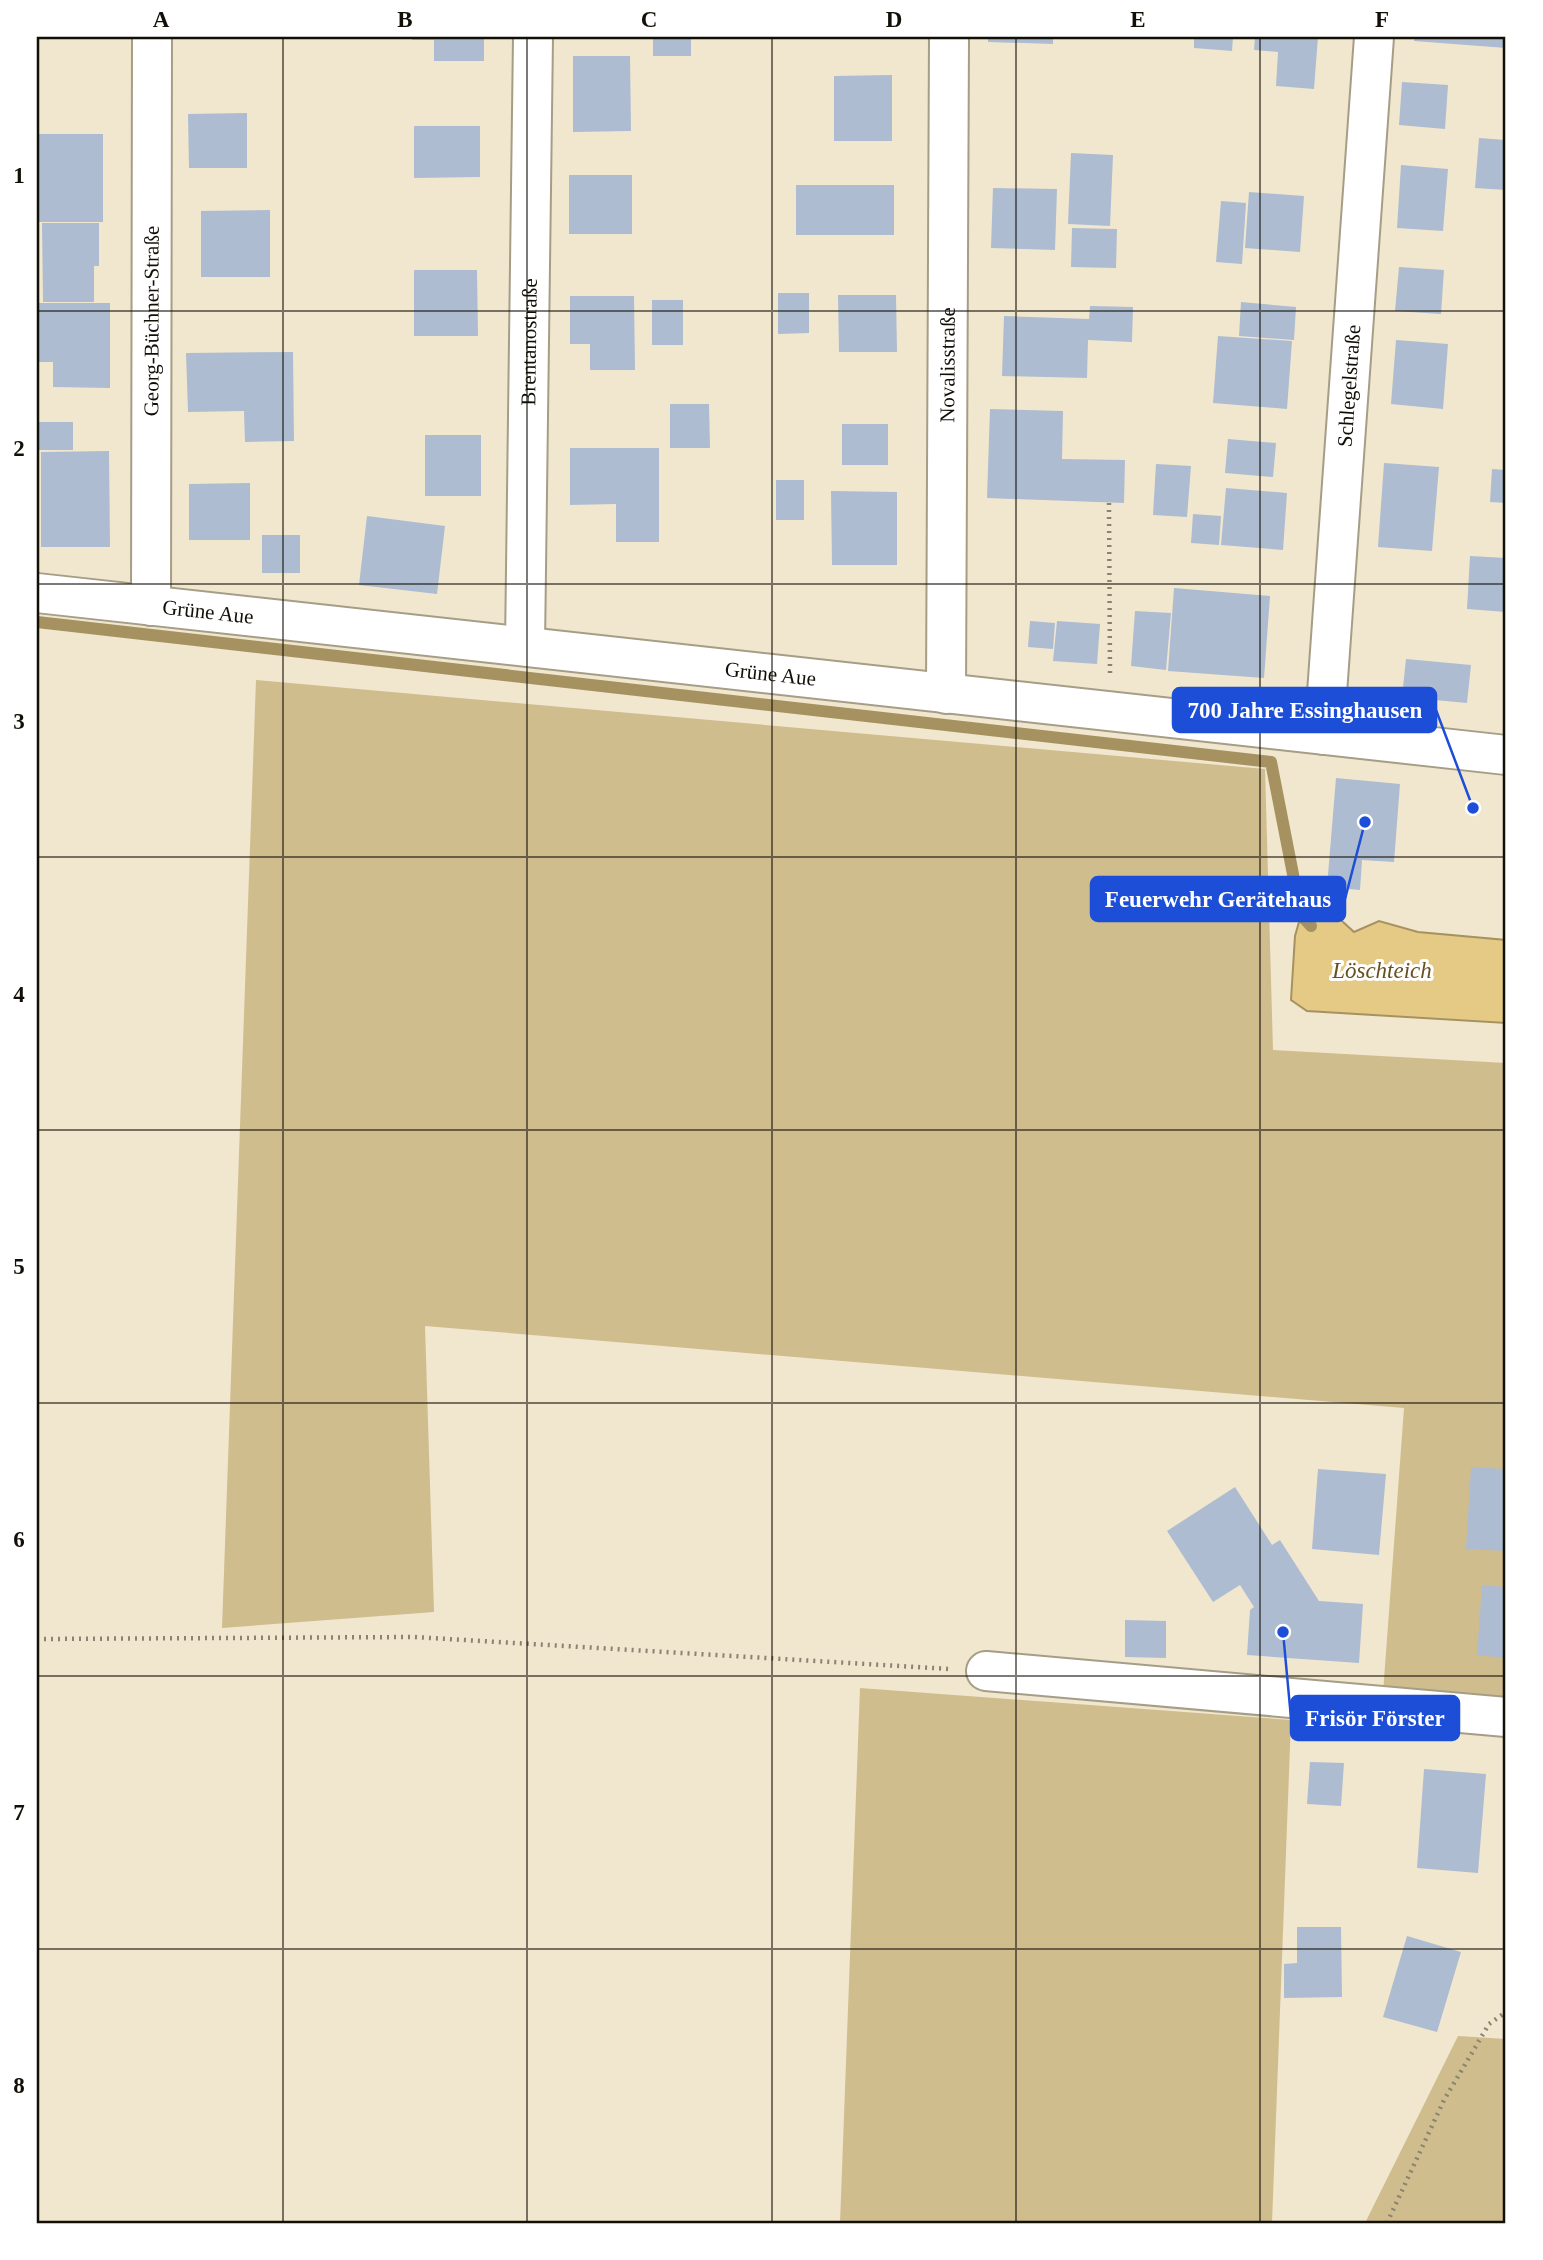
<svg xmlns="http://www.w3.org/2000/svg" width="1543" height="2260" font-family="'Times New Roman',serif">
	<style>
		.green { fill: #d0bd8e }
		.water { fill: #e5ca86; stroke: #a69260; stroke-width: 2 }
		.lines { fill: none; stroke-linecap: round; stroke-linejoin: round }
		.stream { stroke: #a69260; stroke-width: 12 }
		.building { fill: #adbcd0 }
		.minor-casing { stroke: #a69d87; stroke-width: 42 }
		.path { stroke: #898372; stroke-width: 4.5; stroke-dasharray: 2 5; stroke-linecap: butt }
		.minor { stroke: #fff; stroke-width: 38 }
		.grid { fill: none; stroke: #120f07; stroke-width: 2; stroke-opacity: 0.55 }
		.labels { text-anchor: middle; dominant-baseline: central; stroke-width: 6; stroke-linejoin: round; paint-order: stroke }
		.street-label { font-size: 21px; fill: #120f07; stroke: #fff }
		.water-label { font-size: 23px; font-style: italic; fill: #65521f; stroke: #fff }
		.leader { fill: none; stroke: #1d4ed8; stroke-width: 2.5 }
		.callout-dot { fill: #1d4ed8; stroke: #fff; stroke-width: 2.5 }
		.callout { fill: #1d4ed8; stroke: #1d4ed8; stroke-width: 2.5 }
		.callout-label { font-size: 23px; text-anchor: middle; font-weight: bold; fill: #fff }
		.neatline { fill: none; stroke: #120f07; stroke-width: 2.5 }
		.grid-label { font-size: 23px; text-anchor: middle; font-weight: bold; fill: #120f07 }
	</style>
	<rect width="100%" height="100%" fill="#f1e7cf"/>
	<!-- green -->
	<path class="green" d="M256 680 1265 769 1273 1050 1506 1063V1701L1383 1693 1404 1408 425 1326 434 1612 222 1628Z
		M860 1688 1291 1720 1272 2223H840Z
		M1458 2036 1506 2039V2223H1365Z"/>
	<!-- water -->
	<path class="water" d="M1330 910 1354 932 1379 921 1418 932 1506 940V1023L1307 1011 1291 1000 1295 936 1301 915Z"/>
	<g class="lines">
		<!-- stream -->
		<path class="stream" d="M37 622 1271 762 1301 915 1311 926"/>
	</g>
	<!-- building -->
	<path class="building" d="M412 37H484V61H434V40H412Z
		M653 37H691V56H653Z
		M988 37H1053V44L988 42Z
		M1194 37H1233L1232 51 1194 48Z
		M1255 37H1318L1314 89 1276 86 1278 52 1254 50Z
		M1415 37H1506V48L1414 41Z
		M573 56H630L631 131 573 132Z
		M892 75V141H834V76Z
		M1402 82 1448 85 1445 129 1399 125Z
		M247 113V168H189L188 114Z
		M414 126H480V177L414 178Z
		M37 134H103V222H37Z
		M1479 138 1506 140V190L1475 188Z
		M1071 153 1113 155 1110 226 1068 224Z
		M1401 165 1448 169 1443 231 1397 228Z
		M569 175H632V234H569Z
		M796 185H894V235H796Z
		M993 188 1057 189 1055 250 991 248Z
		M1249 192 1304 196 1300 252 1245 248Z
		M1221 201 1246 203 1242 264 1216 262Z
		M270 210V277H201V211Z
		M42 223H99V266H94V302H43Z
		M1072 228 1117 229 1116 268 1071 267Z
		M1399 267 1444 270 1441 314 1395 311Z
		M414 270H477L478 336H414Z
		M778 293H809V333L778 334Z
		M838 295H896L897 352H839Z
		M570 296H634L635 370H590V344H570Z
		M652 300H683V345H652Z
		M1241 302 1296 307 1294 340 1239 336Z
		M37 303H110V388L53 387V362H37Z
		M1090 306 1133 307 1132 342 1088 340 1087 378 1002 376 1004 316 1089 319Z
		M1218 336 1292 341 1287 409 1213 403Z
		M1396 340 1448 344 1443 409 1391 404Z
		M293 352 294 441 245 442 244 411 188 412 186 353Z
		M670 404H709L710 448H670Z
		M990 409 1063 411 1062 459 1125 460 1124 503 987 498Z
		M37 422H73V450H37Z
		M842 424H888V465H842Z
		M425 435H481V496H425Z
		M1228 439 1276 443 1273 477 1225 473Z
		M570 448H659V542H616V504L570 505Z
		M109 451 110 547H41V452Z
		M1384 463 1439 467 1432 551 1378 547Z
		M1156 464 1191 466 1187 517 1153 515Z
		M1492 469 1506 470V503L1490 502Z
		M776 480H804V520H776Z
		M250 483V540H189V484Z
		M1226 488 1287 493 1283 550 1221 545Z
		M831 491 897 492V565H832Z
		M1193 514 1221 516 1219 545 1191 543Z
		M367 516 445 526 437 594 359 585Z
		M262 535H300V573H262Z
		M1470 556 1506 558V612L1467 609Z
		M1174 588 1270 596 1264 678 1168 671Z
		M1135 611 1171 613 1166 670 1131 666Z
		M1030 621 1055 623 1053 649 1028 647Z
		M1057 621 1100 624 1097 664 1053 661Z
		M1406 659 1471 665 1467 703 1402 697Z
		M1336 778 1400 784 1394 862 1362 860 1360 890 1327 887Z
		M1471 1467 1506 1469V1551L1466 1549Z
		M1318 1469 1386 1474 1379 1555 1312 1549Z
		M1235 1487 1272 1545 1280 1540 1319 1601 1363 1604 1359 1663 1247 1655 1250 1610 1254 1607 1240 1585 1213 1602 1167 1531Z
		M1482 1585 1506 1587V1658L1477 1655Z
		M1125 1620 1166 1621V1658L1125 1657Z
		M1310 1762 1344 1763 1341 1806 1307 1804Z
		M1424 1769 1486 1774 1478 1873 1417 1868Z
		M1297 1927H1341L1342 1997 1284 1998V1964L1297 1963Z
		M1407 1936 1461 1952 1437 2032 1383 2017Z"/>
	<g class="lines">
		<defs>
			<g id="minor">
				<path id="s1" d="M37 593 1506 755"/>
				<path id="s2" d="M151 606 152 37"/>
				<path id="s3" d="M525 646 533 37"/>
				<path id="s4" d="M946 694 949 37"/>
				<path id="s5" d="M1324 735 1374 37"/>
				<path d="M986 1671 1506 1717"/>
			</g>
		</defs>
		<!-- minor casing -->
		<use href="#minor" class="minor-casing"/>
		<!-- path -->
		<path class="path" d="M1109 503 1110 673
			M37 1639 414 1637 950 1669
			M1387 2223 1444 2100 1489 2024 1506 2012"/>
		<!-- minor -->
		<use href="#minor" class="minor"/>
	</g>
	<!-- grid -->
	<path class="grid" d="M283 37V2223M527 37V2223M772 37V2223M1016 37V2223M1260 37V2223M37 311H1506M37 584H1506M37 857H1506M37 1130H1506M37 1403H1506M37 1676H1506M37 1949H1506"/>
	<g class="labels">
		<!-- street labels -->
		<g class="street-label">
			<text stroke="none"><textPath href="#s2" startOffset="285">Georg-Büchner-Straße</textPath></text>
			<text stroke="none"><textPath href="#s3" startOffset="304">Brentanostraße</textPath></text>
			<text stroke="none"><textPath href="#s4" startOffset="329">Novalisstraße</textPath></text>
			<text stroke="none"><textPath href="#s5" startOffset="350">Schlegelstraße</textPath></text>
			<text stroke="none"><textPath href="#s1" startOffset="172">Grüne Aue</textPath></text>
			<text stroke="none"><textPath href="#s1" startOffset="738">Grüne Aue</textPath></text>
		</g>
		<!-- water labels -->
		<g class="water-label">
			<text x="1382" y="970">Löschteich</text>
		</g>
	</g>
	<!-- callouts -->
	<path class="leader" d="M1473 808L1436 710M1365 822L1345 899M1283 1632L1291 1718"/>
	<g class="callout-dot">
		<circle cx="1473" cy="808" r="7"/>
		<circle cx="1365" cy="822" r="7"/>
		<circle cx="1283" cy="1632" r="7"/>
	</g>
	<g class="callout">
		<rect x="1173" y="688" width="263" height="44" rx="7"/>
		<rect x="1091" y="877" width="254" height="44" rx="7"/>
		<rect x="1291" y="1696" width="168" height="44" rx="7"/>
	</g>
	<g class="callout-label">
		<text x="1305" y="718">700 Jahre Essinghausen</text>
		<text x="1218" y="907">Feuerwehr Gerätehaus</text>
		<text x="1375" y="1726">Frisör Förster</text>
	</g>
	<!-- border -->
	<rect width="1543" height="2260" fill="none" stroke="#ffffff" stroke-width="77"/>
	<rect x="38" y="38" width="1466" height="2184" class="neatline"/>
	<g class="grid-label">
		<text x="161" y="27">A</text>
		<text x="405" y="27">B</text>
		<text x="649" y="27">C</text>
		<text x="894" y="27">D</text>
		<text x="1138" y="27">E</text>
		<text x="1382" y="27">F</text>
		<text x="19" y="183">1</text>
		<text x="19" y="456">2</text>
		<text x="19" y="729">3</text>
		<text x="19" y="1002">4</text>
		<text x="19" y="1274">5</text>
		<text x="19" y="1547">6</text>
		<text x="19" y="1820">7</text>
		<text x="19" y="2093">8</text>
	</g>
</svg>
